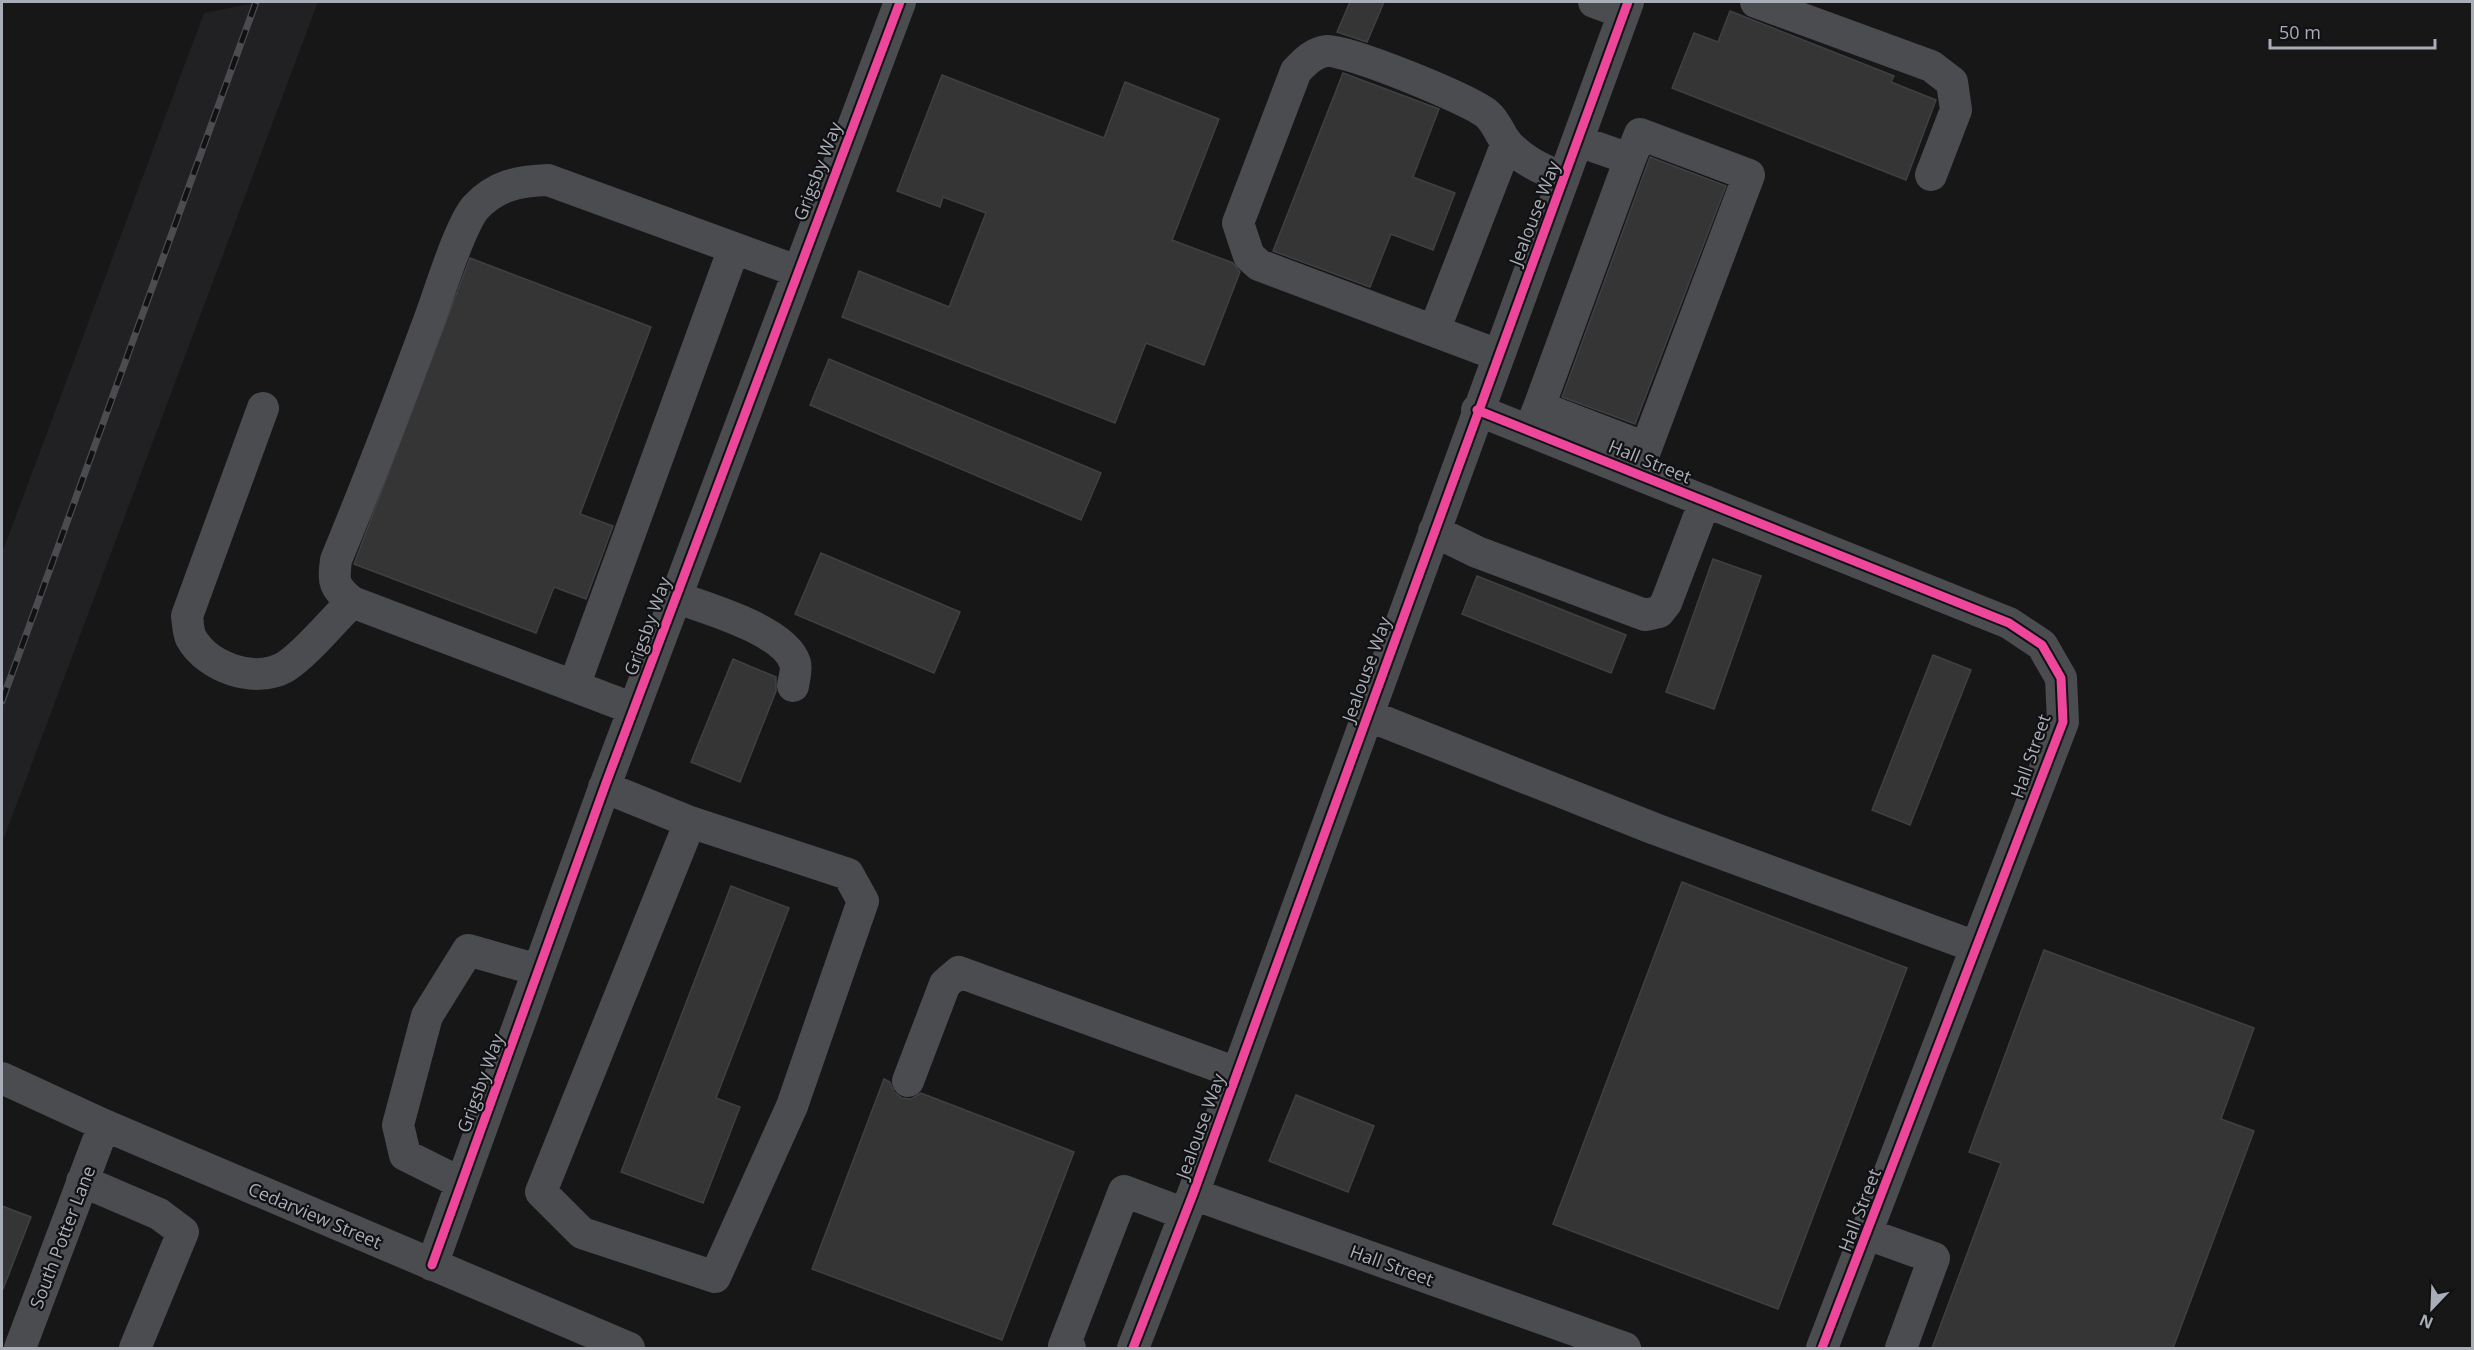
<svg xmlns="http://www.w3.org/2000/svg" width="2474" height="1350" font-family="'Open Sans',sans-serif">
	<style>
		.built { fill: #212123 }
		.building { fill: #353536; stroke: #3f4043; stroke-width: 1.5 }
		.lines { fill: none; stroke-linecap: round; stroke-linejoin: round }
		.minor { stroke: #4b4c50; stroke-width: 32 }
		.rail-casing { stroke: #4b4c4f; stroke-width: 7 }
		.rail { stroke: #111113; stroke-width: 4.5; stroke-dasharray: 14; stroke-linecap: butt }
		.cycleway-casing { stroke: #111113; stroke-width: 13 }
		.cycleway { stroke: #ed469a; stroke-width: 9 }
		.labels { text-anchor: middle; dominant-baseline: central; stroke-width: 4.5; stroke-linejoin: round; paint-order: stroke }
		.street-label { font-size: 18px; fill: #a8adb8; stroke: #111113 }
	</style>
	<rect width="100%" height="100%" fill="#171717"/>
	<!-- built -->
	<path class="built" d="M260 2H318L2 843V553L204 13Z"/>
	<!-- building -->
	<path class="building" d="M1350 2H1384L1367 42 1337 32Z
		M1730 11 1894 76 1891 82 1936 100 1906 180 1672 88 1694 33 1718 42Z
		M1343 73 1439 109 1413 177 1455 193 1433 250 1391 234 1370 287 1273 251Z
		M942 75 1104 138 1125 82 1219 119 1172 240 1233 263 1240 272 1204 365 1146 343 1115 423 842 317 859 271 949 307 986 213 943 197 940 207 897 191Z
		M1650 157 1726 186 1635 424 1562 397Z
		M470 258 651 327 580 514 613 526 586 599 554 587 536 633 354 564Z
		M829 359 1101 473 1081 520 810 405Z
		M821 553 960 612 934 673 795 614Z
		M1713 559 1761 576 1714 709 1666 692Z
		M1477 576 1626 635 1611 673 1462 614Z
		M1933 655 1971 670 1910 825 1872 810Z
		M733 659 776 677V691L740 782 691 762Z
		M1682 882 1907 968 1778 1309 1553 1224Z
		M731 886 789 908 716 1098 740 1107 703 1203 621 1172Z
		M2044 950 2254 1028 2221 1119 2254 1131 2173 1348H1932L2001 1163 1969 1152Z
		M884 1079 890 1082 894 1092 902 1098 911 1099 921 1093 1074 1152 1002 1340 812 1269Z
		M1296 1095 1374 1126 1348 1192 1269 1161Z
		M2 1206 31 1217 3 1289H2Z"/>
	<g class="lines">
		<!-- minor -->
		<path class="minor" d="M1594 2 1624 13
			M1756 2 1931 66 1952 82 1956 110 1931 175
			M1578 141 1630 159 1640 134 1749 175 1646 448
			M1434 331 1507 143
			M1498 355 1259 265 1249 256 1238 223 1296 71C1305 62 1313 53 1326 51 1344 48 1474 101 1488 115 1496 122 1500 134 1506 142 1521 160 1543 170 1564 178
			M1539 407 1630 159
			M263 408 187 616C188 623 188 632 191 638 208 668 255 684 285 667 305 655 334 619 352 602
			M1477 410 2009 623 2042 645 2061 678 2063 722 1822 1348
			M1531 427 1539 407 1646 448 1639 467
			M1434 531 1477 552 1645 615 1659 612 1666 603 1705 501
			M675 597C705 608 785 630 795 663 797 670 794 679 793 686
			M574 686 734 248
			M634 709 352 602C334 587 333 583 336 560 369 480 400 399 430 318 440 291 459 228 475 208 496 185 519 181 548 180L797 271
			M1367 715 1655 829 1976 947
			M604 787 690 822 541 1192 582 1233 715 1277 792 1106 863 901 848 874 690 822
			M2 1078 104 1125 629 1348
			M908 1081 945 984 959 972 1237 1073
			M82 1181 159 1214 183 1232 135 1348
			M461 1183 405 1155 398 1125 427 1016 468 950 538 970
			M1193 1194 1625 1348
			M1867 1234 1934 1258 1901 1348
			M432 1265 606 783 900 2
			M20 1348 104 1125
			M1070 1348 1064 1346 1124 1191 1185 1214
			M1133 1348 1193 1194 1628 2"/>
		<defs>
			<path id="rail" d="M2 701 256 2"/>
		</defs>
		<!-- rail casing -->
		<use href="#rail" class="rail-casing"/>
		<!-- rail -->
		<use href="#rail" class="rail"/>
		<defs>
			<path id="cycleway" d="M1477 410 2009 623 2042 645 2061 678 2063 722 1822 1348
				M432 1265 606 783 900 2
				M1133 1348 1193 1194 1628 2"/>
		</defs>
		<!-- cycleway casing -->
		<use href="#cycleway" class="cycleway-casing"/>
		<!-- cycleway -->
		<use href="#cycleway" class="cycleway"/>
	</g>
	<g class="labels">
		<!-- street labels -->
		<g class="street-label">
			<text transform="translate(817 171) rotate(-69)">Grigsby Way</text>
			<text transform="translate(1534 213) rotate(-69)">Jealouse Way</text>
			<text transform="translate(1650 461) rotate(22)">Hall Street</text>
			<text transform="translate(647 626) rotate(-70)">Grigsby Way</text>
			<text transform="translate(1366 669) rotate(-70)">Jealouse Way</text>
			<text transform="translate(2030 756) rotate(-71)">Hall Street</text>
			<text transform="translate(480 1083) rotate(-70)">Grigsby Way</text>
			<text transform="translate(1200 1126) rotate(-70)">Jealouse Way</text>
			<text transform="translate(1859 1210) rotate(-69)">Hall Street</text>
			<text transform="translate(315 1215) rotate(23)">Cedarview Street</text>
			<text transform="translate(62 1237) rotate(-69)">South Potter Lane</text>
			<text transform="translate(1392 1265) rotate(20)">Hall Street</text>
		</g>
	</g>
	<!-- border -->
	<rect width="2474" height="1350" fill="none" stroke="#a8adb8" stroke-width="6"/>
	<!-- north arrow -->
	<g transform="translate(2432 1308) rotate(203)" stroke="#111113" stroke-width="4.5" paint-order="stroke">
	<path d="M0-4.5L10 22L0 15L-10 22Z" fill="#a8adb8"/>
	<text y="-9" font-size="16" font-weight="bold" text-anchor="middle" fill="#a8adb8">N</text>
	</g>
	<!-- scale -->
	<path d="M2270 39v9h165v-9" fill="none" stroke="#a8adb8" stroke-width="3"/>
	<text x="2279" y="39" font-size="18" fill="#a8adb8" stroke="#111113" stroke-width="4.5" paint-order="stroke">50 m</text>
</svg>
